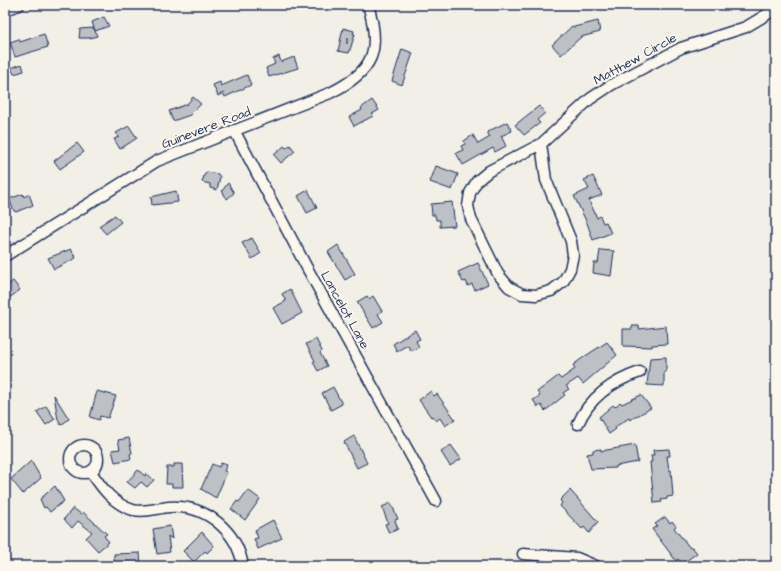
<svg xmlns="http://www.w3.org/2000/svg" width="781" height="571" font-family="'Architects Daughter',sans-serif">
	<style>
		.building { fill: #bdc0c4; stroke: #1b2f5e }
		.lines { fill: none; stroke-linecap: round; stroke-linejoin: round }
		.street-casing { stroke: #1b2f5e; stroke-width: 13 }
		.street { stroke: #fbf7ec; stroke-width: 10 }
		.labels { text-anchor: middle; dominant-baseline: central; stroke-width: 4; stroke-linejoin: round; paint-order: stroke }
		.number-label { font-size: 11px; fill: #445378 }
		.street-label { font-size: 13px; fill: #1b2f5e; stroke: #fbf7ec }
	</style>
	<rect width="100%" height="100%" fill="#f2efe6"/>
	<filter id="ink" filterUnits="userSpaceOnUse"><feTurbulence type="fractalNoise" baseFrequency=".025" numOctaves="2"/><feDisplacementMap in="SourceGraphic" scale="8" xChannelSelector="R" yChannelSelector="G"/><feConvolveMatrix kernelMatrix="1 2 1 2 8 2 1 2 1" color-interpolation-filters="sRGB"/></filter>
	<g filter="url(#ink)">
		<!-- building -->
		<path class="building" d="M104 17 109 26 95 31 92 22Z
			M598 21 600 32 581 37 561 55 552 45 572 26 574 27Z
			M94 28 97 36 90 38H79L80 29Z
			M343 28 354 31 353 34H355L349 53 338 51Z
			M44 34 48 47 15 57 10 42 19 39 20 42Z
			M402 49 413 53 402 85 392 81Z
			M279 56 281 62 294 57 298 68 269 77 266 68 275 64 273 59Z
			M22 64 24 71 14 74 11 68Z
			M247 75 251 85 225 97 223 93 218 96 213 85 220 82 221 86Z
			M193 97 201 104 190 115 173 121 169 111 187 104Z
			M372 100 379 110 372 114 373 116 354 126 349 117 362 110 361 108Z
			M539 106 545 113 537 120 540 123 524 135 515 125Z
			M507 122 512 131 501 136 506 146 495 152 493 148 463 165 456 153 463 150 461 146 465 144 464 141 473 135 478 144 490 137 487 132Z
			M129 126 137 138 120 149 114 139 119 137 116 133Z
			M77 143 84 152 60 169 54 161Z
			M290 145 295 151 281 163 274 155 284 146 286 148Z
			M436 166 458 174 452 190 430 182Z
			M207 172 218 174 220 177 217 190 210 188V184L202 182 205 173Z
			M593 176 602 195 589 200 597 218 600 216 603 223 606 222 611 233 593 240 587 223 574 196 589 189 584 180Z
			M228 183 234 193 227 199 222 191Z
			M308 190 317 208 307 213 298 196Z
			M176 191 178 202 152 205 151 197Z
			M23 194 24 197 29 194 33 205 16 212 14 211 9 199Z
			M452 202 455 226 440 227V220H436L435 215H432L431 204Z
			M115 215 121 222 106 234 99 226Z
			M252 238 261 253 252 259 242 243Z
			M338 245 355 274 345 280 328 252Z
			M71 249 76 258 54 269 48 258Z
			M600 250 614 251 611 276 593 273 594 263H598Z
			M478 263 488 284 475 290 472 284 468 286 466 281 463 282 458 272Z
			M13 281 20 290 5 301V287Z
			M290 289 302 313 282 324 273 308 286 301 282 294Z
			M367 296 369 299 373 296 382 311 378 314 383 322 373 328 357 302Z
			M632 326H639V329L666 326 667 344 652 345V347L623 346V329H632Z
			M415 330 420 339 416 341 419 347 411 351 408 346H406L397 351 393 344Z
			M316 339 322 351 320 353 327 366 318 371 313 362 315 361 306 344Z
			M607 342 617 355 583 384 578 378 566 386 569 389 563 393 565 395 545 411 541 405 538 407 533 400 540 396 537 392 558 376 561 379 575 369 573 365 584 357Z
			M666 357V372H664V386L647 385 650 358Z
			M333 387 342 404 331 410 322 393Z
			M97 391 116 396 108 418 100 416 99 420 90 417Z
			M431 391 434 396 437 394 455 419 445 426 440 418 436 421 432 416 431 417 419 400Z
			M54 395 69 419 61 425 58 420Z
			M641 395 651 408 630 420 629 418 615 427 616 429 609 434 599 417 613 405 615 407 620 402 622 404Z
			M46 406 55 419 46 425 37 412Z
			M354 436 367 463 357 468 344 442Z
			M129 438 132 453 130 454 131 459 115 462 112 450 120 449 118 440Z
			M451 445 461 459 450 466 441 452Z
			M635 445 638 462 616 466V468L591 469 587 454 593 453V450L601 449V451Z
			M669 449 670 456H667L669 470H671L673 496 667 497V499L661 500 662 502 654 503 650 462H652L651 455H654L653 450Z
			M31 461 41 478 23 494 11 479Z
			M221 463 227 465 224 471 227 472 216 498 201 489 212 464 219 467Z
			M174 464H182L183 487H172V484H166L167 467H174Z
			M138 470 145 476 146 473 154 480 147 487 141 482 135 488 127 482Z
			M55 486 64 501 50 512 46 507 44 508 40 499Z
			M248 490 260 499 245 520 231 509 237 501 239 502Z
			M570 490 598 522 589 533 584 527 582 529 560 506 562 503 560 500Z
			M391 503 398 519 395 520 398 529 389 533 385 524 388 523 382 507Z
			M73 508 81 514 83 512 107 534 104 536 109 542 98 551 86 538 92 532 78 521 72 528 64 519Z
			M665 517 670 523 672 521 676 526 674 528 690 548 692 547 697 553 682 564 678 559 676 561 652 529 657 526 655 524Z
			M273 520 282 538 258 549 254 539 258 538 255 530Z
			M170 526 172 539 168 536 170 552 157 554 153 529Z
			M202 532 214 546 207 553 205 551 194 562 183 551Z
			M140 553 141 566H114V554Z"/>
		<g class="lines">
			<defs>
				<path id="street" d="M5 10 19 5
					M234 130 306 266 436 501
					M541 144 546 180 571 241 573 255 570 269 563 282 551 291 536 295 522 294 509 287 498 274 471 219 468 206 470 193 477 181 489 171 541 144 590 99 611 85 681 48 746 27 776 9
					M5 256 157 161 330 93C373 72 382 51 368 5
					M578 424C589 398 613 381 640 372
					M70 459a14 14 0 1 1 28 0a14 14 0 1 1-28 0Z
					M91 472C102 488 113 504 133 510 146 513 157 508 169 507 206 504 237 531 243 566
					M523 554 577 558 596 566"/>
			</defs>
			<!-- street casing -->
			<use href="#street" class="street-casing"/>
			<!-- street -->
			<use href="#street" class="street"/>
		</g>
	</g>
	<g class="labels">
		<!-- number labels -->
		<g class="number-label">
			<text x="347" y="40">11</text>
		</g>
		<!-- street labels -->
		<g class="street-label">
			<text transform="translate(635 59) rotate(-29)">Matthew Circle</text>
			<text transform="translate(206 128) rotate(-21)">Guinevere Road</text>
			<text transform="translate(345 310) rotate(61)">Lancelot Lane</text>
		</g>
	</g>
	<!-- margin -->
	<rect width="781" height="571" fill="none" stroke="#fbf7ec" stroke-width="20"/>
	<rect x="10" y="10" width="761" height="551" fill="none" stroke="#1b2f5e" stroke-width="1.5" filter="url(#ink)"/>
</svg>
